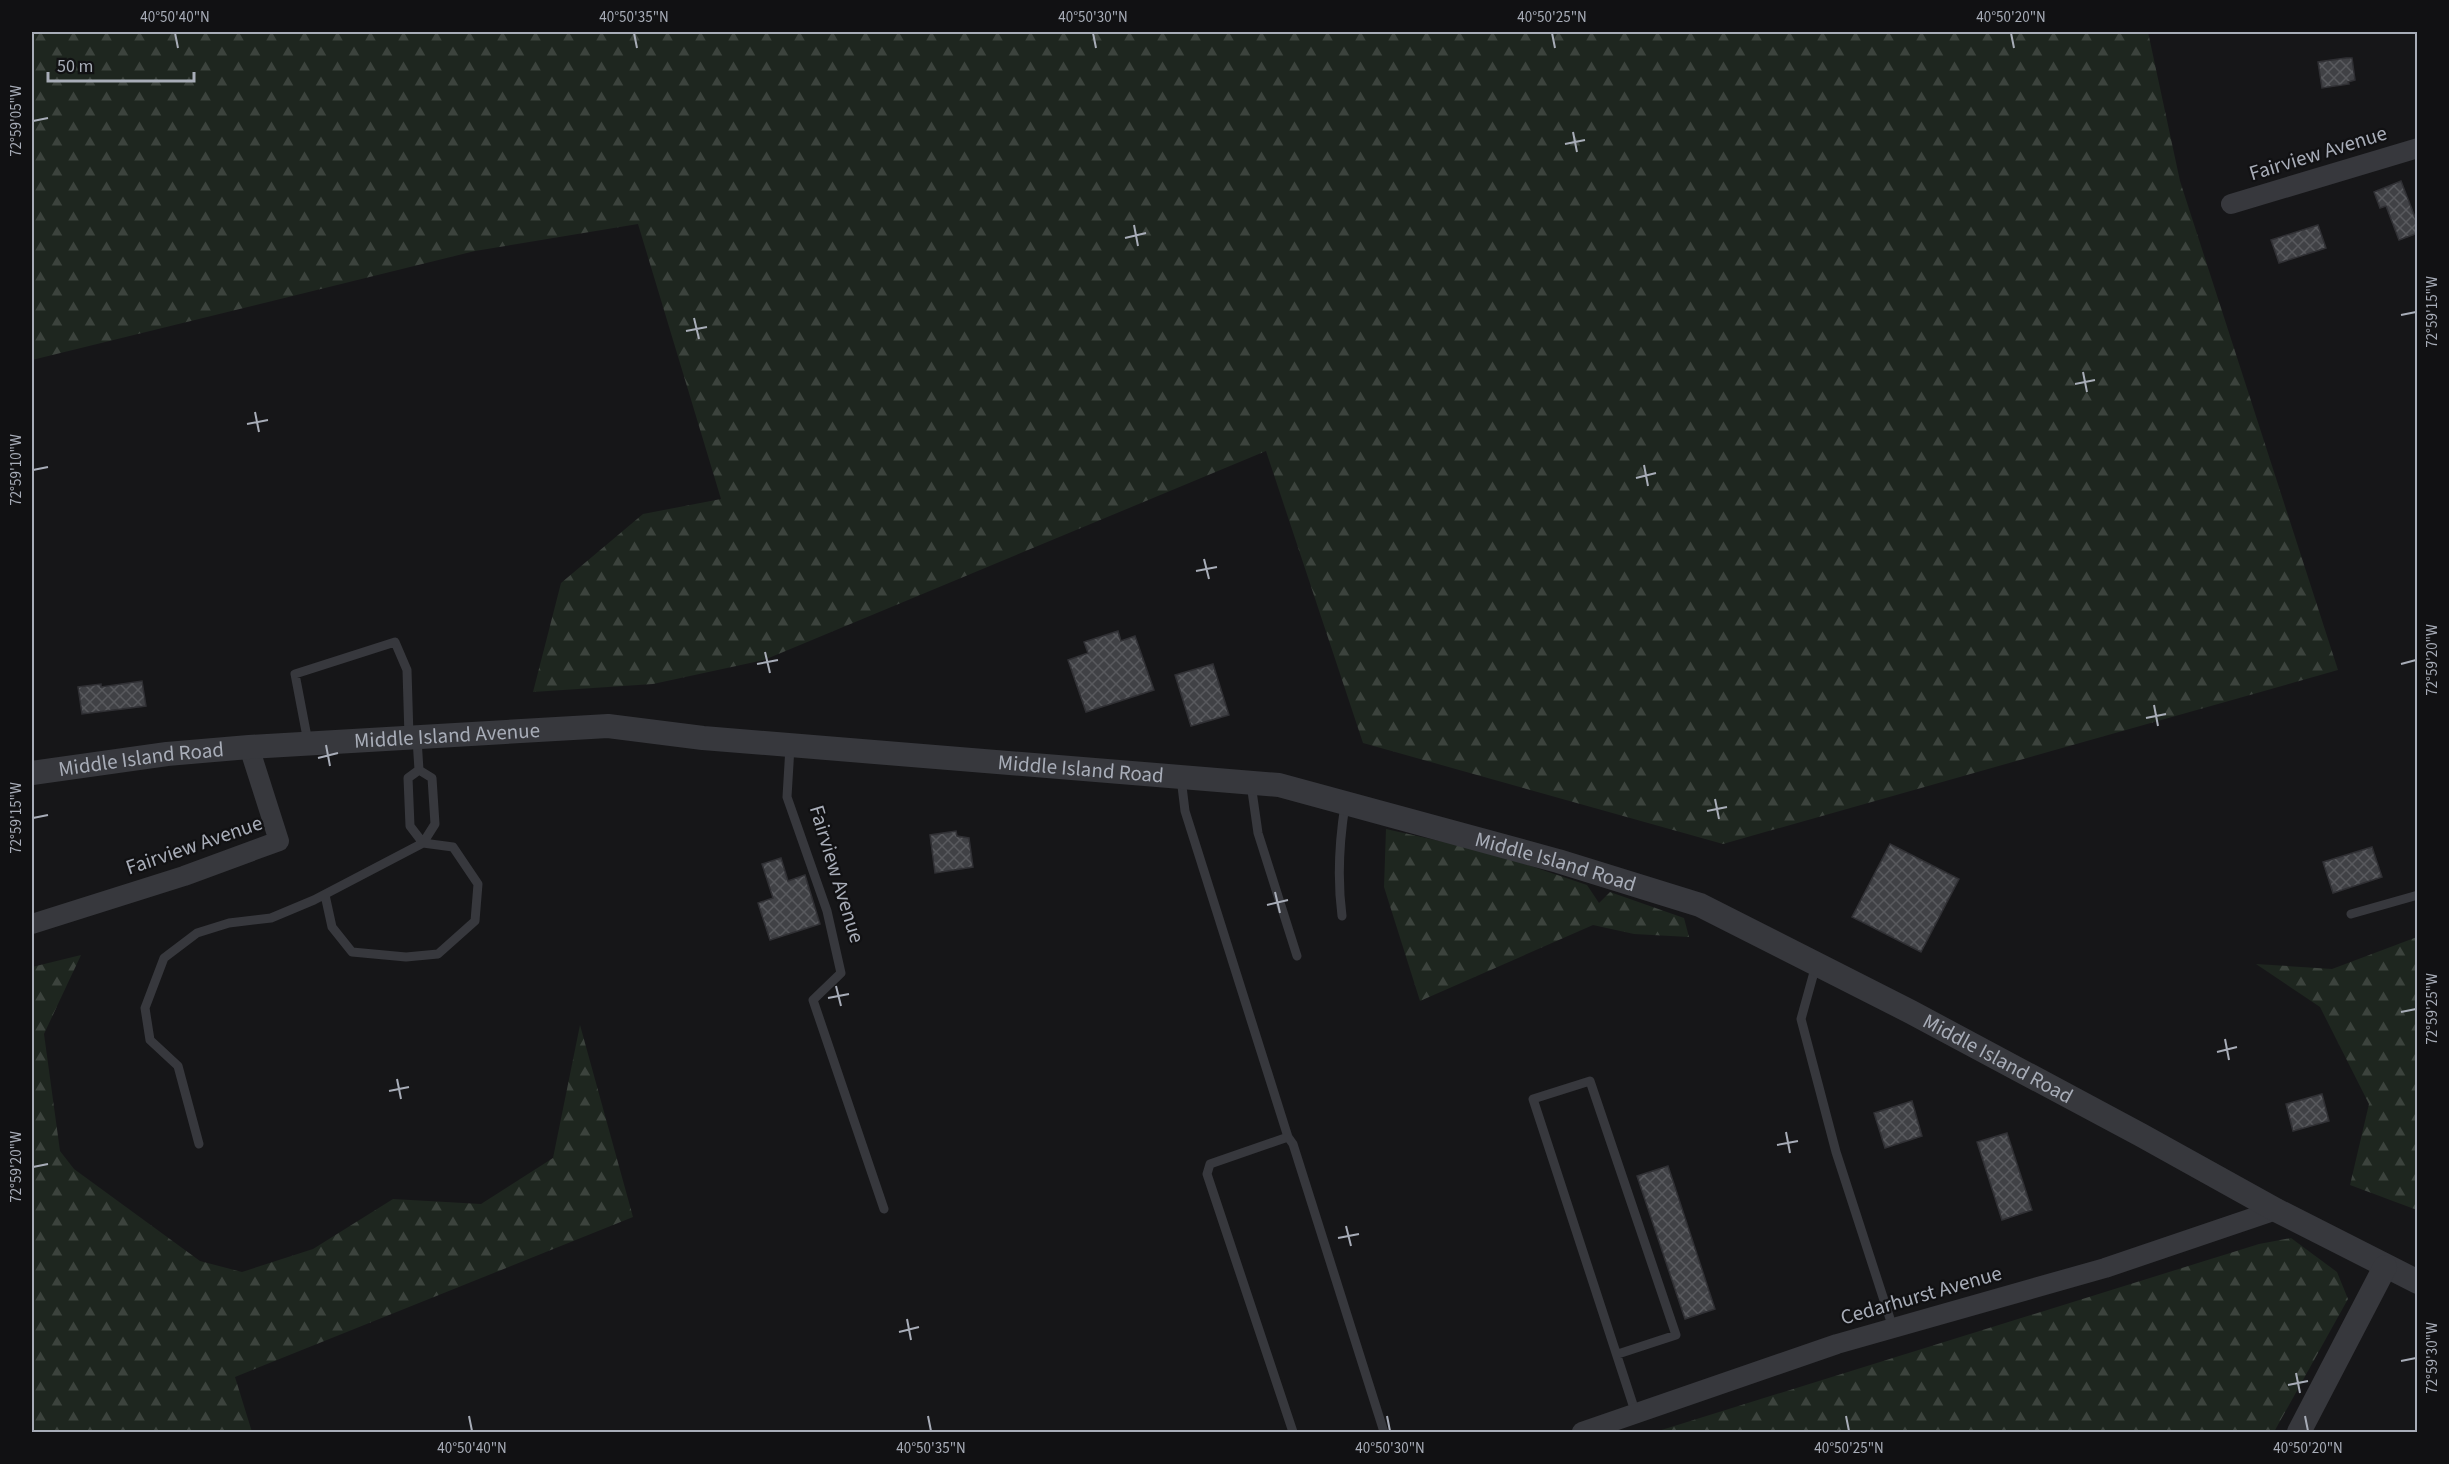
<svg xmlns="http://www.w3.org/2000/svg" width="2449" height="1464" font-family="'Source Sans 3',sans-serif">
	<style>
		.forest { fill: url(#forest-firs) }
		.building { fill: url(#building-cross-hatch); stroke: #303034; stroke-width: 1.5 }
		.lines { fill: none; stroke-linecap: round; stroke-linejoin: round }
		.service { stroke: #37383d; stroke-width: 9 }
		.minor { stroke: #37383d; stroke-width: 20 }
		.tertiary { stroke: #37383d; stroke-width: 24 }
		.ticks { fill: none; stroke: #a8adb8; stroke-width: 2 }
		.labels { text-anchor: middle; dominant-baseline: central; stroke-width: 4.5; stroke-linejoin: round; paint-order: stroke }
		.street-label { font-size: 21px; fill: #a8adb8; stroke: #111113 }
		.neatline { fill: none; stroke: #a8adb8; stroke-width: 2 }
		.ticks-label { font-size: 15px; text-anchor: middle; fill: #a8adb8 }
	</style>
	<defs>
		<pattern id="forest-firs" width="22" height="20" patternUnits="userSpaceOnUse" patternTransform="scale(1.5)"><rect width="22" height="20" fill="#1e261f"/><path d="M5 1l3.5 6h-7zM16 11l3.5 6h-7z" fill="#3c433d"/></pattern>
		<pattern id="building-cross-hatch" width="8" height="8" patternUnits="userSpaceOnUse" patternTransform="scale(1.5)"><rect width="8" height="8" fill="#404145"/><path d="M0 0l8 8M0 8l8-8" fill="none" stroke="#595a5e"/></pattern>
	</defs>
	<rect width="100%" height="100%" fill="#161618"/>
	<!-- forest -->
	<path class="forest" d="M32 32H2148L2180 181 2338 670 1723 844 1363 743 1266 451 764 660 653 684 533 692 561 583 643 514 721 499 638 224 475 251 32 360Z
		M1386 829 1489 852 1587 885 1599 903 1610 892 1684 918 1689 937 1634 934 1593 925 1420 1001 1384 887Z
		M2417 937H2418L2417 1210 2350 1185 2369 1104 2320 1007 2256 964 2332 969Z
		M81 955 44 1034 60 1151 74 1169 200 1261 242 1272 313 1249 393 1199 481 1204 553 1158 580 1025 633 1217 235 1377 252 1432H58L56 1430 32 1432V967Z
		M2291 1238 2337 1272 2348 1299 2274 1432H1655L2259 1244Z"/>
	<!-- building -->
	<path class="building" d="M2346 58H2352L2355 80 2348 82 2349 84 2322 88 2318 62Z
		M2401 181 2418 225V233L2399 240 2386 206 2380 208 2374 192Z
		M2318 225 2326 248 2279 263 2271 240Z
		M1118 631 1121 641 1135 636 1154 690 1086 712 1068 660 1088 653 1084 642Z
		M1213 664 1229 715 1191 726 1175 675Z
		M142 681 146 706 82 714 78 687 101 684V687Z
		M956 831 957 836 969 838 973 867 935 873 930 835Z
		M1890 844 1959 879 1921 952 1852 917Z
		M2372 847 2382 877 2333 893 2323 862Z
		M781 858 788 881 805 875 820 924 770 940 758 903 773 898 762 864Z
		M2322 1094 2329 1121 2293 1131 2286 1104Z
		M1912 1101 1922 1136 1885 1148 1874 1113Z
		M2007 1133 2032 1210 2002 1220 1977 1142Z
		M1668 1166 1715 1309 1685 1319 1637 1176Z"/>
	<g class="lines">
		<!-- service -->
		<path class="service" d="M417 739 419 770
			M308 742 295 674 395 642 407 670 409 737
			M790 747 787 797 827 911 841 973 813 1000 884 1209
			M1181 778 1185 811 1288 1137
			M1251 784 1258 833 1297 956
			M325 895 332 927 352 952 406 957 438 954 475 921 478 884 453 847 423 843 410 826 408 778 419 770
			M2351 914 2418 895
			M1342 916C1337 878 1339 843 1345 805
			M1816 965 1801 1019 1836 1152 1893 1328
			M199 1144 178 1066 150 1040 145 1008 164 958 197 933 229 923 271 918 314 900 423 843 435 824 432 778 419 770
			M1618 1354 1676 1335 1590 1081 1533 1099 1636 1414
			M1293 1432 1207 1174 1210 1164 1288 1137 1293 1144 1384 1432"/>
		<!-- minor -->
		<path class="minor" d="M2231 204 2418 148
			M32 924 184 876 279 841 249 747
			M1582 1432 1837 1344 2105 1268 2276 1210"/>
		<!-- tertiary -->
		<g class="tertiary">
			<path id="s1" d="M32 773 167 754 249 747 608 726 703 738 1279 785 1558 861 1700 905 1911 1012 2141 1135 2276 1210 2418 1282"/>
			<path d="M2299 1432 2385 1267"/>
		</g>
	</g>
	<!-- ticks -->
	<path class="ticks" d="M175 33 178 48M634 33 637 48M1093 33 1096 48M1552 33 1555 48M2011 33 2014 48M33 121 48 118M1573 132 1577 152M1565 144 1585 140M1134 225 1138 246M1125 238 1146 233M2401 315 2416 312M694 318 699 339M686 331 707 327M2083 372 2087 392M2075 384 2095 380M255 412 259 432M247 424 268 420M1644 465 1648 486M33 470 48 467M1636 478 1656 473M1204 559 1209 579M1196 571 1217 567M765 652 770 673M757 664 778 660M2401 664 2416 660M2154 705 2158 726M2146 718 2166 714M326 745 330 766M318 758 338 753M1715 799 1719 819M1707 811 1727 807M33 818 48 815M1275 892 1280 913M1267 905 1288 900M836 986 841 1006M828 998 849 994M2401 1012 2416 1009M2225 1039 2229 1060M2217 1052 2237 1047M397 1079 401 1099M389 1091 409 1087M1786 1132 1790 1153M1777 1145 1798 1141M33 1167 48 1164M1346 1226 1351 1246M1338 1238 1359 1234M907 1319 911 1340M899 1332 919 1327M2401 1361 2416 1358M2296 1373 2300 1393M2288 1385 2308 1381M469 1416 472 1431M928 1416 931 1431M1387 1416 1390 1431M1846 1416 1849 1431M2305 1416 2308 1431"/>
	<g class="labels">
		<!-- street labels -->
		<g class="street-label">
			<text transform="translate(2318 153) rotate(-17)">Fairview Avenue</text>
			<text stroke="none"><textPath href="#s1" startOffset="417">Middle Island Avenue</textPath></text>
			<text stroke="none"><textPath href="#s1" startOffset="110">Middle Island Road</textPath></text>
			<text stroke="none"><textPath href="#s1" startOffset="1053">Middle Island Road</textPath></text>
			<text transform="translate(194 845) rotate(-19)">Fairview Avenue</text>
			<text stroke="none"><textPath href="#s1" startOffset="1539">Middle Island Road</textPath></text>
			<text transform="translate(837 874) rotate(73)">Fairview Avenue</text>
			<text stroke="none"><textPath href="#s1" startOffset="2025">Middle Island Road</textPath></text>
			<text transform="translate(1921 1295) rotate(-16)">Cedarhurst Avenue</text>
		</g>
	</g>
	<!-- border -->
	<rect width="2449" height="1464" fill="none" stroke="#111113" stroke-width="66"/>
	<!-- scale -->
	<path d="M48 72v9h146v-9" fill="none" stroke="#a8adb8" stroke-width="3"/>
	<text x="57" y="72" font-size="18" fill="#a8adb8" stroke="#111113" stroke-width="4.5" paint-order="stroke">50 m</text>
	<rect x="33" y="33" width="2383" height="1398" class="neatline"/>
	<g class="ticks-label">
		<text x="175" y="22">40°50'40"N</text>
		<text x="634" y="22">40°50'35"N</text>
		<text x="1093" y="22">40°50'30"N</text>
		<text x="1552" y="22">40°50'25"N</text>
		<text x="2011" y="22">40°50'20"N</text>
		<text transform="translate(16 121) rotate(-90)" y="5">72°59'05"W</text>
		<text transform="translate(2432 312) rotate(-90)" y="5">72°59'15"W</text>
		<text transform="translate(16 470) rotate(-90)" y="5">72°59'10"W</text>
		<text transform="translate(2432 660) rotate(-90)" y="5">72°59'20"W</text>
		<text transform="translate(16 818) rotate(-90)" y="5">72°59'15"W</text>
		<text transform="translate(2432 1009) rotate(-90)" y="5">72°59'25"W</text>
		<text transform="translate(16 1167) rotate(-90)" y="5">72°59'20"W</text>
		<text transform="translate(2432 1358) rotate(-90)" y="5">72°59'30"W</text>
		<text x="472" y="1453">40°50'40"N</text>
		<text x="931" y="1453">40°50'35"N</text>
		<text x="1390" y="1453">40°50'30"N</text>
		<text x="1849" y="1453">40°50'25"N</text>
		<text x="2308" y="1453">40°50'20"N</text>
	</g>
</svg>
